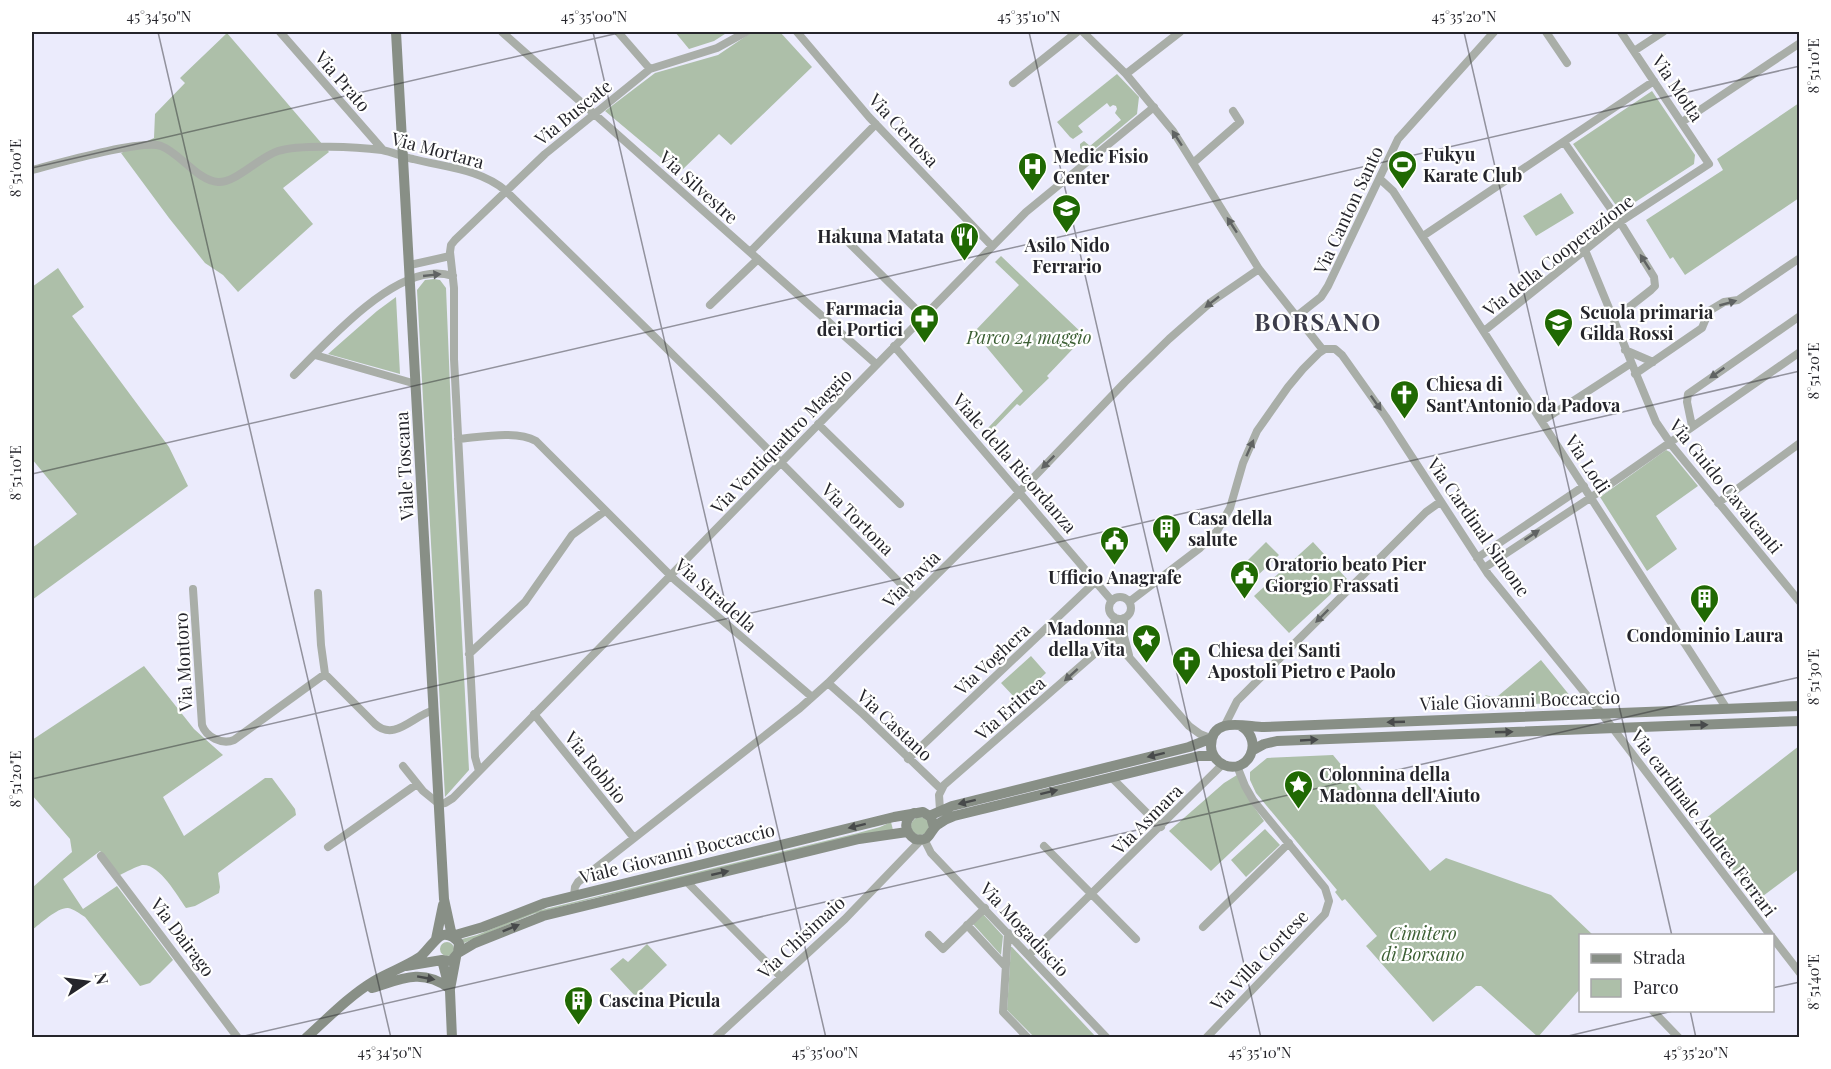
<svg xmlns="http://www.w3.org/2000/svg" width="1831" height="1069" font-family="'Playfair Display',serif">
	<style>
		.green { fill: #adbfa9 }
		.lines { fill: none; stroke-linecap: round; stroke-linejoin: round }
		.street { stroke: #a9aea8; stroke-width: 8 }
		.secondary { stroke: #888f86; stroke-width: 10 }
		.oneway { fill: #606363 }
		.oneway2 { fill: #484a4b }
		.ticks { fill: none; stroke: #25252b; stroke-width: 1.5; stroke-opacity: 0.45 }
		.labels { text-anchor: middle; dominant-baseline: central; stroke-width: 4.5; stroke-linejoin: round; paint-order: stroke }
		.street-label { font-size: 18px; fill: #25252b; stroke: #fff }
		.poi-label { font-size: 18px; font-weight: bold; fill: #25252b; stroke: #fff; text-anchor: start }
		.park-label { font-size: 18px; font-style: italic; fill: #3c5f34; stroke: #fff }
		.district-label { font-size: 24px; font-weight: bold; letter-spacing: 1.5px; fill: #3c3c4a; stroke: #fff }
		.neatline { fill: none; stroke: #25252b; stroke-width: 2 }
		.ticks-label { font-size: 15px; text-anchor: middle; fill: #25252b }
	</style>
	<rect width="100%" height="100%" fill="#ebebfc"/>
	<!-- green -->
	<path class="green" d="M675 32H728L714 41 689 49Z
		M752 32H780L812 67 731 145 719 134 679 173 605 111 655 73 718 55Z
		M227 33 329 152 283 188 313 224 238 292 223 275 205 263 169 218 121 153 154 138 155 114 185 83 180 78Z
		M1117 74 1139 97 1137 114 1091 152 1086 153 1080 148V144L1084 141 1090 146 1121 120 1115 113 1117 109 1116 106 1113 105 1110 107 1107 103 1078 126 1083 132 1073 139 1070 137 1057 122Z
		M1652 91 1695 155 1694 164 1623 210 1620 211 1573 144Z
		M1799 103V198L1685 275 1673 257 1670 259 1646 220 1723 170 1717 159Z
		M1561 193 1574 213 1536 236 1523 216Z
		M1001 256 1085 336 1047 376 1049 378 1020 406 1017 404 990 432 987 429 1023 391 974 332 1019 285 995 262Z
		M58 268 84 307 72 316 169 447 188 486 32 600V548L77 514 32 459V287Z
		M434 279 440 280 446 288 454 485 469 770 445 797 417 290 425 280Z
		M396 297 400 374 328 354 377 311Z
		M1666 450 1670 452 1698 486 1656 516 1677 549 1647 571 1600 497Z
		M1266 542 1279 555 1253 580 1241 567Z
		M1313 542 1347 579 1289 633 1254 596Z
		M1031 656 1046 673 1017 700 1001 683Z
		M1541 660 1575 702 1495 706 1485 695 1493 697 1498 696Z
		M144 666 194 729 223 755 163 797 184 836 265 778H272L295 809 296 815 218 873 220 887 219 893 195 906 186 908C177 895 159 863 142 865 135 867 126 872 120 875L100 851 63 879 83 909 117 886 173 960 150 983 140 986 85 917C80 914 74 909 68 908 58 907 40 924 32 930V888L72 852 70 839 32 795V740Z
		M1799 746V869L1763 896 1749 894 1696 826Z
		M1333 755 1430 871 1446 858 1551 895 1593 935 1580 936V989L1538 1037 1481 986H1476L1433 1022 1366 946 1377 936 1345 899 1342 901 1335 892 1337 890 1256 793 1250 780V772L1267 758Z
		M1237 775 1254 807 1264 821 1211 871 1169 831 1224 783Z
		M911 826a9 9 0 1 1 18 0a9 9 0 1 1-18 0Z
		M891 822 893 830 595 898 533 914 464 943 462 939 477 935 533 912 858 833 880 827Z
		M1265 829 1280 845 1246 877 1231 860Z
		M983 914 1003 936 1001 955 973 924Z
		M440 949a7 7 0 1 1 14 0a7 7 0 1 1-14 0Z
		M647 944 667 965 635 996 610 969 623 958 628 962Z
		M1011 947H1012L1096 1037H1034L1007 1010Z"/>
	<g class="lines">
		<!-- street -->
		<path class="street" d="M280 32 383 150
			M502 32 876 364
			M618 32 650 69
			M797 32 869 117 992 246
			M1083 32 1126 74 1173 131 1259 269 1323 350
			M1546 32 1567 63
			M1634 51 1663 32
			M1126 74 1180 32
			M1013 83 1077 32
			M1682 122 1800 43
			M1564 142 1620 222 1654 277 1655 286 1651 290 1614 319
			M1193 163 1240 122 1233 111
			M32 170C55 164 142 139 161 146 180 153 198 181 218 182 236 183 259 157 278 151 301 144 357 147 382 150 393 152 402 157 413 159 444 167 481 169 506 191L717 398 914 597
			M1380 179 1393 191 1727 709
			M839 233 923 316
			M1423 236 1654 81
			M1585 250 1656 422 1673 447 1800 602
			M750 252 876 124
			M410 265 450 256
			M710 305 758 259
			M1297 316 1321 297 1328 286 1398 139 1494 32
			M1484 331 1620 222 1709 164 1621 32
			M894 346 1112 601
			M1625 350 1653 362
			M315 355 416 384
			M1635 374 1702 328 1709 311 1724 302 1738 300 1800 258
			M294 375C326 343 383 279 430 274 438 273 446 274 453 276
			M1542 421 1630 364
			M818 424 900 504
			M1692 426 1687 402 1688 394 1800 316
			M458 439C481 437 516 430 536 441L675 580 812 697
			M1718 503 1800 443
			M1477 558 1584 486
			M1484 568 1596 494 1800 352
			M193 589 202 725C206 737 222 745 234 740L325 674
			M318 593 321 645 325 674 375 724C395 742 412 716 434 710
			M1109 608a11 11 0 1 1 22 0a11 11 0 1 1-22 0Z
			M1129 602 1200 548 1217 531 1230 508 1243 463 1257 431 1288 387 1303 369 1319 353 1325 349H1335L1342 355 1386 417 1488 574 1602 714 1771 936
			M1114 617 1115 636 1120 647 1189 726 1200 734 1210 738
			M1124 618V636L1129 655
			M469 654 525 602 572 535 605 511
			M828 683 863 714 941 789
			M534 714 634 838
			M1225 725 1237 701 1426 512 1440 502
			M908 759 1096 581
			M403 766 423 791 439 804 445 803 453 798 1026 212 1154 107
			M479 771 475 757 454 359V288L450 252 451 245 455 240 545 154 650 69 717 48 746 32
			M1111 777 1161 827
			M940 810 939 795 944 785 1115 636
			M924 839 931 853 1107 1038
			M1044 846 1136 939
			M328 847 417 784
			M101 856 238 1038
			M686 881 781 977
			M574 896 575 887 578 882 800 708 828 683 1014 498 1125 382 1169 339 1211 302 1259 269
			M967 925 1005 966
			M1203 927 1289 843
			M1008 933 1003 1012 1028 1038
			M929 935 943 949 985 908
			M1772 937 1800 973
			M1029 955 1223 764
			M1652 1010 1679 1038
			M715 1038 845 919 921 840
			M1206 1038 1325 914 1329 901 1325 888 1253 800 1245 786 1237 766"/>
		<!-- secondary -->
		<path class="secondary" d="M396 32 444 899 452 936
			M1241 726C1265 741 1248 775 1224 765 1216 761 1211 754 1211 746 1211 715 1246 727 1264 727L1800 706
			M1253 750 1264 744 1277 741 1800 721
			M914 813C903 820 904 832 915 839 931 842 928 833 937 825 942 821 948 818 954 816L1199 756H1214
			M929 816 952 806 1189 747 1212 738
			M452 936 483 927 545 903 894 817 923 812 931 817 934 828
			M436 939 443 905
			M458 953 475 943 543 916 859 839 907 832
			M442 960 450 991 452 1038
			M372 988C401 979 422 968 449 988
			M450 989 456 957
			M306 1038C328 1018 349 996 374 981 389 972 405 967 420 957 427 951 437 936 443 935 450 934 455 938 459 943L458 953 452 960 448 961 442 960 406 966"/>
	</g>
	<!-- one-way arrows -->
	<defs><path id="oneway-solid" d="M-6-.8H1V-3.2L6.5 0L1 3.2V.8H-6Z" transform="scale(1.5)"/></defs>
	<g class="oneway">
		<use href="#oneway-solid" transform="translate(1177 138) rotate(-123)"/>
		<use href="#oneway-solid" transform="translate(1232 225) rotate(-123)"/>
		<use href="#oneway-solid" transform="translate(1645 262) rotate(-123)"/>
		<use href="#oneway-solid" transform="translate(432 275) rotate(-6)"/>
		<use href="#oneway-solid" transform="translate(1212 302) rotate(142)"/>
		<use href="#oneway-solid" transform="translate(1728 303) rotate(-16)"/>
		<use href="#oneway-solid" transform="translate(1717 373) rotate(145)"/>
		<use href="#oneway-solid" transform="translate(1376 403) rotate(55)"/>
		<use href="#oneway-solid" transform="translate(1250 448) rotate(-66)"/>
		<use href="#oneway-solid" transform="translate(1048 462) rotate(135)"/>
		<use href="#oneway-solid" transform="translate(1532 535) rotate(-34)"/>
		<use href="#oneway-solid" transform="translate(1322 616) rotate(135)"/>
		<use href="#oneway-solid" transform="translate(1071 675) rotate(138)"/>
	</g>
	<g class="oneway2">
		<use href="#oneway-solid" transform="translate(1396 722) rotate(178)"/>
		<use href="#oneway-solid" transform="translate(1699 725) rotate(-2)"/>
		<use href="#oneway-solid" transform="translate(1504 732) rotate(-2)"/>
		<use href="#oneway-solid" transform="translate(1309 740) rotate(-3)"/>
		<use href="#oneway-solid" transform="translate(1156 755) rotate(166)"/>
		<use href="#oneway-solid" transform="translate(1049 792) rotate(-14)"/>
		<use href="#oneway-solid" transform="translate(967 802) rotate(166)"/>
		<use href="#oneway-solid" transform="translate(857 826) rotate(166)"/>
		<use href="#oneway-solid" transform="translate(720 873) rotate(-13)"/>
		<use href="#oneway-solid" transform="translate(511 928) rotate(-22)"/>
		<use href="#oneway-solid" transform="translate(426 978) rotate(10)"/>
	</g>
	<!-- ticks -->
	<path class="ticks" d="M158 32 391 1038M593 32 826 1038M1029 32 1261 1038M1464 32 1672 936M32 168 623 32M32 474 1800 66M32 779 1800 371M1772 988 1800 982M1690 1010 1696 1038M236 1038 1800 677M1560 1038 1677 1010"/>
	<!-- icons -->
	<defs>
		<symbol id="stadium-pin" viewBox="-11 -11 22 30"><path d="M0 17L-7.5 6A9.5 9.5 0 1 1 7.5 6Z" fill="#206903" stroke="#fff"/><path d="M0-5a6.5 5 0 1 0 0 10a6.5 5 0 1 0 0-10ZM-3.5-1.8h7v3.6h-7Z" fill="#fff"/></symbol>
		<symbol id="hospital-pin" viewBox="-11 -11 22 30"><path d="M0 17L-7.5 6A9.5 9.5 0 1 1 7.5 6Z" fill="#206903" stroke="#fff"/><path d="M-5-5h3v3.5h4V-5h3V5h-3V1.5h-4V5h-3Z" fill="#fff"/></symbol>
		<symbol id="school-pin" viewBox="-11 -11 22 30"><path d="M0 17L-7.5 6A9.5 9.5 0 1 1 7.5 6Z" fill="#206903" stroke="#fff"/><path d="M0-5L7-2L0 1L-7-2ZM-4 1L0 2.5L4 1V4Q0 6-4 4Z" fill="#fff"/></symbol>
		<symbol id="restaurant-pin" viewBox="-11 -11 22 30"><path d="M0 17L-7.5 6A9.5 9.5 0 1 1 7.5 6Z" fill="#206903" stroke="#fff"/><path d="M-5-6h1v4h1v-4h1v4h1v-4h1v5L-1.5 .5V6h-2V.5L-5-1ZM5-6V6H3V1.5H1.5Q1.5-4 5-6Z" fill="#fff"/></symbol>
		<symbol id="pharmacy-pin" viewBox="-11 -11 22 30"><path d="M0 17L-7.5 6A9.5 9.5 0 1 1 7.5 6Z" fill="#206903" stroke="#fff"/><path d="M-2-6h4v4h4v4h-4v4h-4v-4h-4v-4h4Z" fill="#fff"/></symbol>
		<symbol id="church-pin" viewBox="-11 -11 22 30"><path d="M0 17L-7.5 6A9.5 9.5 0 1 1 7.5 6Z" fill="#206903" stroke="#fff"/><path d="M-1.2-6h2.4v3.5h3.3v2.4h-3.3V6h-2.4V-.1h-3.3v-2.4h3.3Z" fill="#fff"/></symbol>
		<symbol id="building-pin" viewBox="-11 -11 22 30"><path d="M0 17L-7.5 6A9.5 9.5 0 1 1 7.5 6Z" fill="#206903" stroke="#fff"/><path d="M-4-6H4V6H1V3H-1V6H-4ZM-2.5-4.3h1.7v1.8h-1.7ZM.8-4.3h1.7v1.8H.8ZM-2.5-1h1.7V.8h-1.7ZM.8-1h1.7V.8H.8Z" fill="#fff"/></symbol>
		<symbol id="civic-pin" viewBox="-11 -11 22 30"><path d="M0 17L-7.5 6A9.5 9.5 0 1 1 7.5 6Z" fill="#206903" stroke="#fff"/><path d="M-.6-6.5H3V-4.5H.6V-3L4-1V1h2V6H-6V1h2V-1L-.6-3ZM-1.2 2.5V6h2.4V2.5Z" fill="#fff"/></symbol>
		<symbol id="sight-pin" viewBox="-11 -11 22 30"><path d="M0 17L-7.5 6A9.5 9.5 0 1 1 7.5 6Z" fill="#206903" stroke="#fff"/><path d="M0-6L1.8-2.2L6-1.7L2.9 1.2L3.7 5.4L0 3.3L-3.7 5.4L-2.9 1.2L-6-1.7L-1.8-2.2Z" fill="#fff"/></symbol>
	</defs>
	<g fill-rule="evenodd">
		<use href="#stadium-pin" x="1386" y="148" width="33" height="45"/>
		<use href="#hospital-pin" x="1016" y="150" width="33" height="45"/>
		<use href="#school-pin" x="1050" y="192" width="33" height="45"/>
		<use href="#restaurant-pin" x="948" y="220" width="33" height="45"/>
		<use href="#pharmacy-pin" x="908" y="302" width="33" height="45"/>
		<use href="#school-pin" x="1542" y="306" width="33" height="45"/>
		<use href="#church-pin" x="1388" y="378" width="33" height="45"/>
		<use href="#building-pin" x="1150" y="512" width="33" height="45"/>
		<use href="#civic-pin" x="1098" y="524" width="33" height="45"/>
		<use href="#civic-pin" x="1228" y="558" width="33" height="45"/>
		<use href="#building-pin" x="1688" y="582" width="33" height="45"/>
		<use href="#sight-pin" x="1130" y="622" width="33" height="45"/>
		<use href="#church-pin" x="1170" y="644" width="33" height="45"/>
		<use href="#sight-pin" x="1282" y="768" width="33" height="45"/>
		<use href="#building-pin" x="562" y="984" width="33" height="45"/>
	</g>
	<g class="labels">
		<!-- street labels -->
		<g class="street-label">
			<text transform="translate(343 81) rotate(49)">Via Prato</text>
			<text transform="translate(1678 88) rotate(56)">Via Motta</text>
			<text transform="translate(573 112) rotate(-39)">Via Buscate</text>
			<text transform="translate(904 130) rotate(47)">Via Certosa</text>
			<text transform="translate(438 150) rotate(15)">Via Mortara</text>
			<text transform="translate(699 187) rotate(42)">Via Silvestre</text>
			<text transform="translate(1348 210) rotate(-65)">Via Canton Santo</text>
			<text transform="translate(1558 255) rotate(-38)">Via della Cooperazione</text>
			<text transform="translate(781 441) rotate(-46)">Via Ventiquattro Maggio</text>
			<text transform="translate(1015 463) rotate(49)">Viale della Ricordanza</text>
			<text transform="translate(1588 464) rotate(57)">Via Lodi</text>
			<text transform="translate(404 466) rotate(-93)">Viale Toscana</text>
			<text transform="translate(1726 486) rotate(51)">Via Guido Cavalcanti</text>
			<text transform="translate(858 519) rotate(45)">Via Tortona</text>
			<text transform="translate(1479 527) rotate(55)">Via Cardinal Simone</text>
			<text transform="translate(911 579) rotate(-45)">Via Pavia</text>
			<text transform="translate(716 595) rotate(41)">Via Stradella</text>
			<text transform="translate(992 659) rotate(-43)">Via Voghera</text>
			<text transform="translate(183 662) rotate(-93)">Via Montoro</text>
			<text transform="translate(1520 700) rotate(-2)">Viale Giovanni Boccaccio</text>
			<text transform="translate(1010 708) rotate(-41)">Via Eritrea</text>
			<text transform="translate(895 725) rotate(43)">Via Castano</text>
			<text transform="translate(596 767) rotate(51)">Via Robbio</text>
			<text transform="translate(1147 819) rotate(-45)">Via Asmara</text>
			<text transform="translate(1704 823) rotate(53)">Via cardinale Andrea Ferrari</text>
			<text transform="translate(677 853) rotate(-14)">Viale Giovanni Boccaccio</text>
			<text transform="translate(1025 929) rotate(47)">Via Mogadiscio</text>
			<text transform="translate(183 937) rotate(53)">Via Dairago</text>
			<text transform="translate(801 937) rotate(-43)">Via Chisimaio</text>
			<text transform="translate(1259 960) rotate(-46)">Via Villa Cortese</text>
		</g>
		<!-- poi labels -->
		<g class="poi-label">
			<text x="1423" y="154">Fukyu<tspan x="1423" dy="21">Karate Club</tspan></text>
			<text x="1053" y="156">Medic Fisio<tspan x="1053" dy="21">Center</tspan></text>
			<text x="944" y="236" text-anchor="end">Hakuna Matata</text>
			<text x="1067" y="245" text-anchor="middle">Asilo Nido<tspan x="1067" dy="21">Ferrario</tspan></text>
			<text x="903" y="308" text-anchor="end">Farmacia<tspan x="903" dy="21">dei Portici</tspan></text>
			<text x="1580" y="312">Scuola primaria<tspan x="1580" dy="21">Gilda Rossi</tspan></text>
			<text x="1426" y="384">Chiesa di<tspan x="1426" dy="21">Sant'Antonio da Padova</tspan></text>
			<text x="1188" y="518">Casa della<tspan x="1188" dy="21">salute</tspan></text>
			<text x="1265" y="564">Oratorio beato Pier<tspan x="1265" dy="21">Giorgio Frassati</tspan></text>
			<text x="1115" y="577" text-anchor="middle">Ufficio Anagrafe</text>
			<text x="1125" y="628" text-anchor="end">Madonna<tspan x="1125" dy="21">della Vita</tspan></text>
			<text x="1705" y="635" text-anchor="middle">Condominio Laura</text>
			<text x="1208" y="650">Chiesa dei Santi<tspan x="1208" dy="21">Apostoli Pietro e Paolo</tspan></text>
			<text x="1319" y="774">Colonnina della<tspan x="1319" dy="21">Madonna dell'Aiuto</tspan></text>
			<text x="599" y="1000">Cascina Picula</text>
		</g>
		<!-- park labels -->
		<g class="park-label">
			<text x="1029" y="337">Parco 24 maggio</text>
			<text x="1423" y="933">Cimitero<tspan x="1423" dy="21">di Borsano</tspan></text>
		</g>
		<!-- district labels -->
		<g class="district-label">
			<text x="1318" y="321">BORSANO</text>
		</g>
	</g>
	<!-- border -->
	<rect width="1831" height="1069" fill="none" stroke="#ffffff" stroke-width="66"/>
	<!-- legend -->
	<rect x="1579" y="934" width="195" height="78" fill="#ffffff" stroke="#a8a8aa" stroke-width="1.5"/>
	<rect x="1591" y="954" width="30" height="9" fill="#888f86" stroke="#a8a8aa" stroke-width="1.5"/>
	<text x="1633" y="964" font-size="18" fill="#25252b">Strada</text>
	<rect x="1591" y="979" width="30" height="18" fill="#adbfa9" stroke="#a8a8aa" stroke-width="1.5"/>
	<text x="1633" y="994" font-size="18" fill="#25252b">Parco</text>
	<!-- north arrow -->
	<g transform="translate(87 982) rotate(77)" stroke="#ffffff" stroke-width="4.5" paint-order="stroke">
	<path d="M0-4.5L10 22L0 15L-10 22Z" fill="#25252b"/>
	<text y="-9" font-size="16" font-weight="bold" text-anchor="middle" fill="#25252b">N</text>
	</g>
	<rect x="33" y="33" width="1765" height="1003" class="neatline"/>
	<g class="ticks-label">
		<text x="159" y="22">45°34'50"N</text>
		<text x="594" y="22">45°35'00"N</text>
		<text x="1029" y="22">45°35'10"N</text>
		<text x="1464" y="22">45°35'20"N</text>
		<text transform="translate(1814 66) rotate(-90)" y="5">8°51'10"E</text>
		<text transform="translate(16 168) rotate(-90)" y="5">8°51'00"E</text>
		<text transform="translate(1814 371) rotate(-90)" y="5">8°51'20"E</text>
		<text transform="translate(16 473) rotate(-90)" y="5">8°51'10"E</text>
		<text transform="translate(1814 677) rotate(-90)" y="5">8°51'30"E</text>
		<text transform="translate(16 779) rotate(-90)" y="5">8°51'20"E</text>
		<text transform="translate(1814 982) rotate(-90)" y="5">8°51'40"E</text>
		<text x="390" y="1058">45°34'50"N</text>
		<text x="825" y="1058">45°35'00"N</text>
		<text x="1260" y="1058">45°35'10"N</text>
		<text x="1696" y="1058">45°35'20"N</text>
	</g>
</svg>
